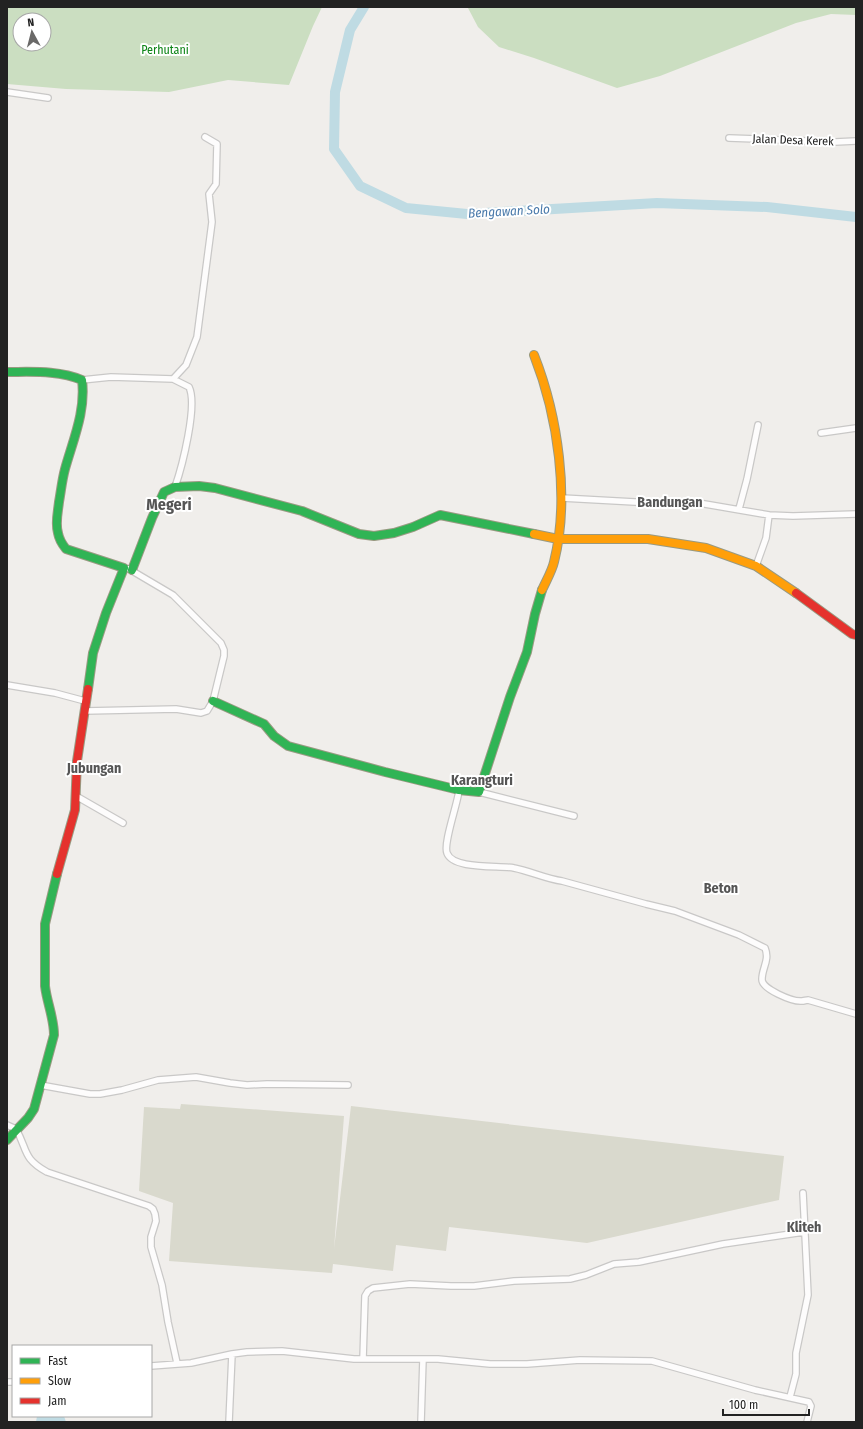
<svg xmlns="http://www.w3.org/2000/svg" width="863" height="1429" font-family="'Fira Sans Condensed',sans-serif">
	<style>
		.construction { fill: #d9d9cd }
		.forest { fill: #cbdec1; fill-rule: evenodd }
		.water { fill: #bfdbe3 }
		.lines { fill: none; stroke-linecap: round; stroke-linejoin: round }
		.river { stroke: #bfdbe3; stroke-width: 10 }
		.street-casing { stroke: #c9c8c7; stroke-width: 8 }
		.fast-casing { stroke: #999a82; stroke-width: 10 }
		.slow-casing { stroke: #999a82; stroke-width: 10 }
		.jam-casing { stroke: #999a82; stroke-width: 10 }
		.street { stroke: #fdfcfc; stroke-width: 5.5 }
		.fast { stroke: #30b455; stroke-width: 8 }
		.slow { stroke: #ff9f0a; stroke-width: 8 }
		.jam { stroke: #e5322d; stroke-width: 8 }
		.labels { text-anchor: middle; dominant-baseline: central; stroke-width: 4; stroke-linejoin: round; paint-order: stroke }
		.park-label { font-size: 12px; fill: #0c8416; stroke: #fff }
		.street-label { font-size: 12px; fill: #222; stroke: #fff }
		.water-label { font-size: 13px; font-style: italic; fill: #4a7aab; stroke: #fff }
		.quarter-label { font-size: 14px; font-weight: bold; fill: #555; stroke: #fff }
		.district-label { font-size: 16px; font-weight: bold; fill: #555; stroke: #fff }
	</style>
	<rect width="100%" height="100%" fill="#f0eeeb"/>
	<!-- construction -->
	<path class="construction" d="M181 1104 344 1116 334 1249 351 1106 784 1156 779 1200 587 1243 449 1227 446 1251 396 1245 393 1271 333 1264 332 1273 169 1261 173 1203 139 1191 144 1107 180 1109Z"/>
	<!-- forest -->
	<path class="forest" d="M7 7H322L313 26 289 85 228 80 169 92 66 89 7 84ZM20 20H44V44H20Z
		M469 7H856V15L831 14 796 23 660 76 617 88 534 58 499 47 478 27 468 8Z"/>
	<!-- water -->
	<path class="water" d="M37 1416H64L66 1422H36Z"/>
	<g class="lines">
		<!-- river -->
		<path class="river" d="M364 7 350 30 335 92 334 149 360 186 406 208 467 214 657 203 767 207 856 217"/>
		<defs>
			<path id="street" d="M7 92 48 98
				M729 138 835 142 856 141
				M173 379 189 387C198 405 182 467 175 487
				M82 380 111 377 173 379 186 365 197 337 212 222 209 194 216 184 217 144 205 137
				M821 433 856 428
				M562 498 653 503 693 502 769 515 766 538 756 566
				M739 509 747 479 758 425
				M769 515 793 516 856 514
				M7 685 55 693 85 701
				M85 711 176 709 201 713 207 711 213 701 224 656V650L221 643 173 595 129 569
				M459 790C458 803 443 843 447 853 453 870 500 865 514 868 530 871 546 879 562 881L646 904 675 911 739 935 765 948C770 960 762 968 762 979 761 989 793 1002 802 1001 804 1001 806 1000 808 1000L856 1014
				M479 792 574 816
				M76 796 123 823
				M40 1085 90 1094H100L122 1090 158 1080 196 1077 230 1083 247 1085 267 1084 348 1085
				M7 1125 16 1129C28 1150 22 1158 47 1172L149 1206 153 1209 155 1214 156 1221 151 1237V1247L162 1285 168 1322 177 1363
				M363 1359 365 1296 368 1291 373 1288 410 1284 451 1286H474L514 1281 570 1279 586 1275 614 1264 639 1262 723 1244 804 1232
				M151 1366 191 1363 232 1354 247 1352 282 1351 354 1359H438L490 1364H527L580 1360 652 1361 755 1390 809 1402 811 1406 807 1422
				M7 1382H13
				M790 1397 796 1374V1353L808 1295 803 1193
				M229 1422 232 1354
				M421 1422 423 1359"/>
			<path id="fast" d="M7 372C32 372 59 370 82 380 86 411 73 440 65 469 62 480 61 491 59 502 58 512 55 523 58 533 59 539 62 544 66 549L124 568 106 613 93 653 88 689
				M132 570 152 518 164 492 175 487 199 486 215 488 302 511 359 534 374 536 394 533 413 527 440 515 534 534
				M213 701 264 724 274 736 288 746 385 772 459 790 479 792 510 697 527 652 535 614 542 590
				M7 1140 28 1118 34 1109 54 1035C54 1018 47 1003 45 986V924L57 874"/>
			<path id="slow" d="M534 355C558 416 570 498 554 562 552 571 546 581 542 590
				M534 534 558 539H648L706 548 756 566 796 593"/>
			<path id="jam" d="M796 593 852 634 856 635
				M57 874 75 810 77 761 88 689"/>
		</defs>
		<!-- street casing -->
		<use href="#street" class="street-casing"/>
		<!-- fast casing -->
		<use href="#fast" class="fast-casing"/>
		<!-- slow casing -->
		<use href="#slow" class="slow-casing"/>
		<!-- jam casing -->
		<use href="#jam" class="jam-casing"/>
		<!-- street -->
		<use href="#street" class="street"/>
		<!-- fast -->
		<use href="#fast" class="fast"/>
		<!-- slow -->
		<use href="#slow" class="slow"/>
		<!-- jam -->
		<use href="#jam" class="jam"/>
	</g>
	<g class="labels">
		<!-- park labels -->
		<g class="park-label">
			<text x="165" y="50">Perhutani</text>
		</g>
		<!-- street labels -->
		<g class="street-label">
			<text transform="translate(793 140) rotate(2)">Jalan Desa Kerek</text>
		</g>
		<!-- water labels -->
		<g class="water-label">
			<text transform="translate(509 211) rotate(-3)">Bengawan Solo</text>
		</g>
		<!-- quarter labels -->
		<g class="quarter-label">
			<text x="670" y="502">Bandungan</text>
			<text x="94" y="768">Jubungan</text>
			<text x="482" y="780">Karangturi</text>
			<text x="721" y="888">Beton</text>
			<text x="804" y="1227">Kliteh</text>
		</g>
		<!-- district labels -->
		<g class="district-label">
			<text x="169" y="504">Megeri</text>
		</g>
	</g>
	<!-- border -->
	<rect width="863" height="1429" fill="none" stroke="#222222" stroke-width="16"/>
	<!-- legend -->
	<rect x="12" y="1345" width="140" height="72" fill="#ffffff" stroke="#a7a7a7"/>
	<rect x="20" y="1358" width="20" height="6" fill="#30b455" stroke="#a7a7a7"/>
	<text x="48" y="1365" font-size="12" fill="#222222">Fast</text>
	<rect x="20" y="1378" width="20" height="6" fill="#ff9f0a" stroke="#a7a7a7"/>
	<text x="48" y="1385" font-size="12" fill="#222222">Slow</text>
	<rect x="20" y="1398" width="20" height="6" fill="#e5322d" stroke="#a7a7a7"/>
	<text x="48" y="1405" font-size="12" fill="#222222">Jam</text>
	<!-- north arrow -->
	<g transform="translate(32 32) rotate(353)"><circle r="19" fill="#ffffff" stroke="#a7a7a7"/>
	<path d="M0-3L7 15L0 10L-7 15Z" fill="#6a6968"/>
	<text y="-6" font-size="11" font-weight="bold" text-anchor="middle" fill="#222222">N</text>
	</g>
	<!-- scale -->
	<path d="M723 1409v6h86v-6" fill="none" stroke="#222222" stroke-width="2"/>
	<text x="729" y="1409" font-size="12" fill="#222222" stroke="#ffffff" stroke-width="3" paint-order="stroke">100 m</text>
</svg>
